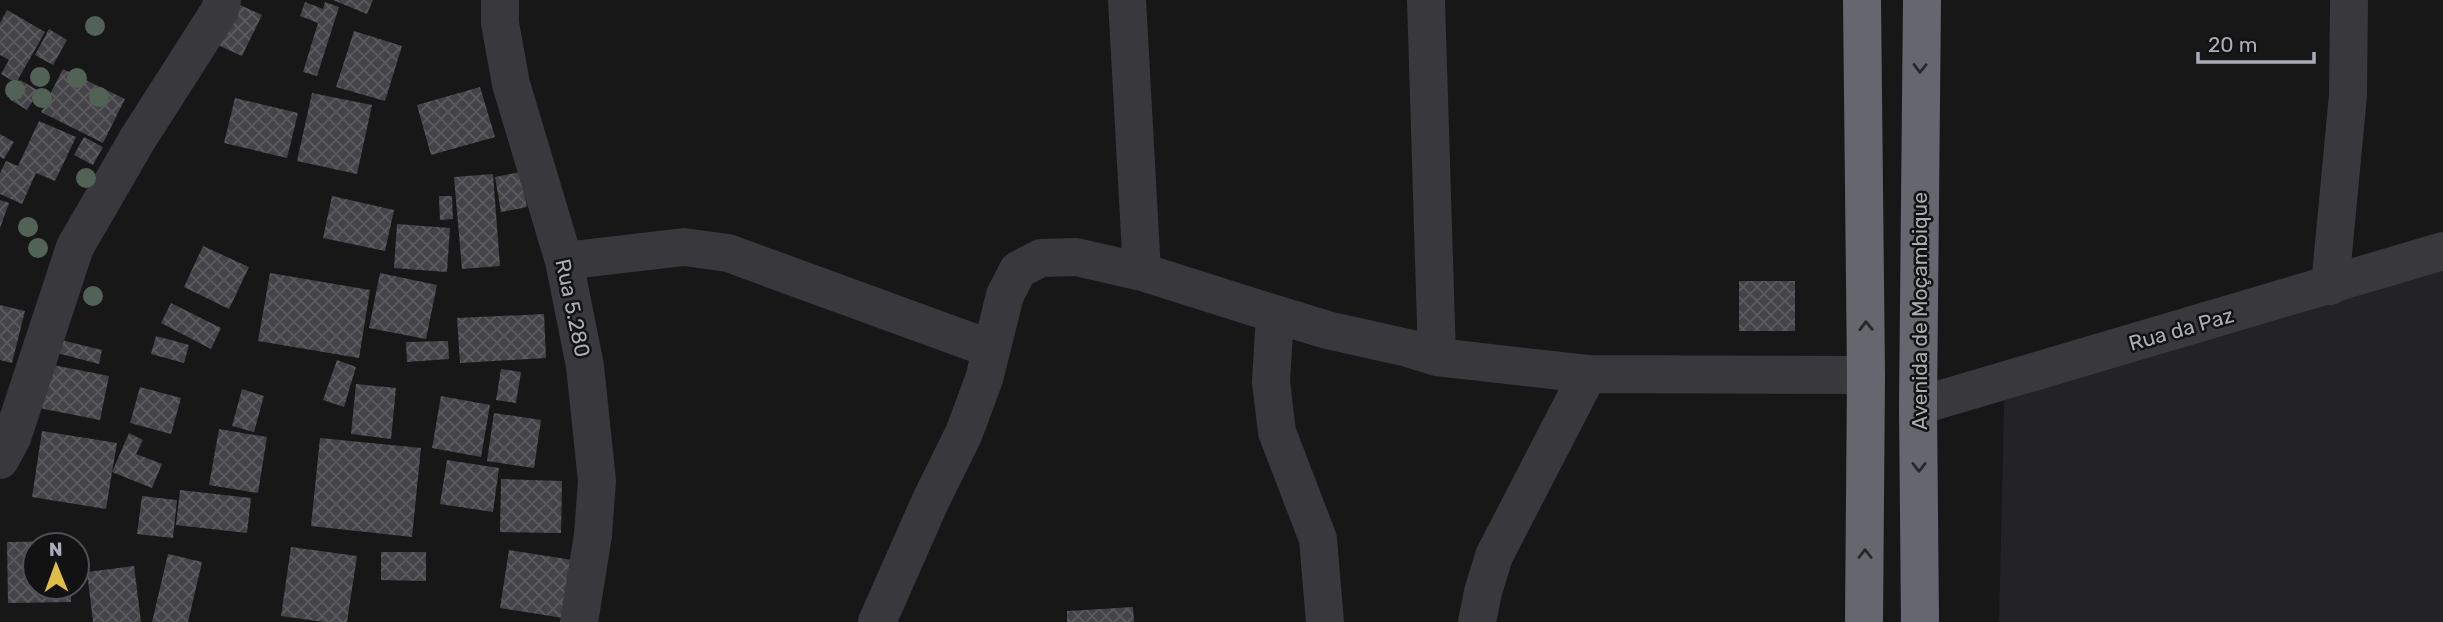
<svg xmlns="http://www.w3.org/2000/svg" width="2443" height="622" font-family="Rubik,sans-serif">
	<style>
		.built { fill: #232325 }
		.building { fill: url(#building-cross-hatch) }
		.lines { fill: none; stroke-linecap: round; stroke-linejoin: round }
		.minor { stroke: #38383d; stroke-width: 38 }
		.highway { stroke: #65666e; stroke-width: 38 }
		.tree { fill: #536256 }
		.oneway { stroke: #27272a }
		.labels { text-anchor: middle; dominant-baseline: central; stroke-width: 5; stroke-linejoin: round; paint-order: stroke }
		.street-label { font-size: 21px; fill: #aaadb7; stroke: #121213 }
	</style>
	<defs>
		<pattern id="building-cross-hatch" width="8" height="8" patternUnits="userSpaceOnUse" patternTransform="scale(1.75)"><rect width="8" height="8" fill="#444448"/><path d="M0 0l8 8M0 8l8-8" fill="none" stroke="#5c5c60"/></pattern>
	</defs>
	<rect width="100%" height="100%" fill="#171718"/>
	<!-- built -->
	<path class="built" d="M2443 234V622H1999L2005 366Z"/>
	<!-- building -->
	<path class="building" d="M229 0 262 15 242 56 209 41Z
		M333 0H373L367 14Z
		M305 2 323 9 325 2 339 7 317 76 303 72 318 23 300 16Z
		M7 10 45 32 16 83 1 74 9 60 0 55V23Z
		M49 29 67 40 53 65 35 55Z
		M354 31 402 46 385 101 336 87Z
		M63 69 125 99 103 143 41 112Z
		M20 80 39 91 27 110 9 99Z
		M480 87 495 137 431 155 417 105Z
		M312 93 372 105 357 174 297 161Z
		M235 98 298 113 287 158 224 143Z
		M39 121 76 137 55 181 36 173 22 204 0 194V173L6 161 18 166Z
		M0 134 14 142 4 159 0 157Z
		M84 137 103 147 93 165 74 155Z
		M520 172 527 207 501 212 495 177Z
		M493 174 500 266 462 269 454 177Z
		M332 196 394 210 385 251 323 238Z
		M439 196H452L453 219 440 220Z
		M0 200 9 203 0 228Z
		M397 224 450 228 447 272 394 268Z
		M203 246 249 267 229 309 184 287Z
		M270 273 370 290 359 358 258 341Z
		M380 273 437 285 426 339 369 328Z
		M1739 281H1795V331H1739Z
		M171 303 221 328 211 349 161 323Z
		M0 305 25 311 12 363 0 360Z
		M544 314 546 358 460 363 457 318Z
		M156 336 189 345 184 363 151 354Z
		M57 339 102 350 99 364 53 352Z
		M448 341 449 359 407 362 406 342Z
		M337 360 356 367 344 407 323 400Z
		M48 364 109 376 100 420 39 408Z
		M501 369 521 372 516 403 496 400Z
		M356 384 396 388 391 439 351 434Z
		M140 387 181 398 171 434 130 423Z
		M242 389 264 396 254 432 232 426Z
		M441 396 490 405 481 457 432 448Z
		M494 413 541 420 534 468 487 461Z
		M219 429 267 437 258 493 209 485Z
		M42 431 117 443 112 472 129 433 143 440 136 454 162 464 152 488 112 472 106 509 32 497Z
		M320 438 421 448 412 537 311 526Z
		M447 460 499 468 493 512 440 504Z
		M501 479 562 481 561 533 500 532Z
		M180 490 251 498 247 533 176 525Z
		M142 496 177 500 173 538 137 534Z
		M71 541V545H35V587H71V602L8 603 7 542Z
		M291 547 357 556 347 622H324L281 616Z
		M509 550 572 560 563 618 500 608Z
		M381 552H426V581L381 580Z
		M168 554 202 562 188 622H152Z
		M134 566 141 622H93L87 572Z
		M1133 607 1134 622H1067V611Z"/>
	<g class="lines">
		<!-- minor -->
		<path class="minor" d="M500 0V23L511 84 564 261 585 366 597 481 593 535 579 622
			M1127 0 1142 272
			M1426 0 1437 357
			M564 261 684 247 728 253 991 349
			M2330 286 2348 95 2349 0
			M1918 406 2443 251
			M0 460 12 438 75 247 137 140 220 10 222 0
			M877 622 930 502 964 433 984 379 1005 295 1018 270 1041 258 1076 257 1142 272 1275 314
			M1325 622 1318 539 1277 432 1271 382 1275 314 1327 330 1408 348 1437 357 1588 374 1866 375
			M1477 622 1483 592 1494 556 1588 374"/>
		<!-- highway -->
		<path class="highway" d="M1862 0 1866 375 1864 622
			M1920 622 1918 406 1922 0"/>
	</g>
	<!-- trees -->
	<g class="tree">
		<circle cx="95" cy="26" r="10"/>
		<circle cx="40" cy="77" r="10"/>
		<circle cx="77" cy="78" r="10"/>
		<circle cx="15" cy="90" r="10"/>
		<circle cx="99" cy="97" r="10"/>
		<circle cx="42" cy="98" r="10"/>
		<circle cx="86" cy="178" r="10"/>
		<circle cx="28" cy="227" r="10"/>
		<circle cx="38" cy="248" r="10"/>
		<circle cx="93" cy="296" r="10"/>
	</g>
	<!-- one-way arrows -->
	<defs><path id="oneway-chevron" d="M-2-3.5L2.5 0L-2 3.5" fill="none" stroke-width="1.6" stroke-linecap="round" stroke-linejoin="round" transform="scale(1.75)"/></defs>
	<g class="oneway">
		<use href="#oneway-chevron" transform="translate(1920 68) rotate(91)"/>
		<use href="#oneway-chevron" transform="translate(1866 326) rotate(-91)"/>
		<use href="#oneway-chevron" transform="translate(1919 467) rotate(90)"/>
		<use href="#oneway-chevron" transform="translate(1865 554) rotate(-90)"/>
	</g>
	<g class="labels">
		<!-- street labels -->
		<g class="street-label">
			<text transform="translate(573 308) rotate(78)">Rua 5.280</text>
			<text transform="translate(1919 311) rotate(-90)">Avenida de Moçambique</text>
			<text transform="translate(2181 329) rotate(-16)">Rua da Paz</text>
		</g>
	</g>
	<!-- north arrow -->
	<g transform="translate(56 566) rotate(359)"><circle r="33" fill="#121213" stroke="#4f5055" stroke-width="2"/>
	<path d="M0-5L12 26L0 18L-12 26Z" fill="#debd49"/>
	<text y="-10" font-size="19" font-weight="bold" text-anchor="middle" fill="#aaadb7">N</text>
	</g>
	<!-- scale -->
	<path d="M2198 52v10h116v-10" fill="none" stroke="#aaadb7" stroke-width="3.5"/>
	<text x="2208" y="52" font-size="21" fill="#aaadb7" stroke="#121213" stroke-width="5" paint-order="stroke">20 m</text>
</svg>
